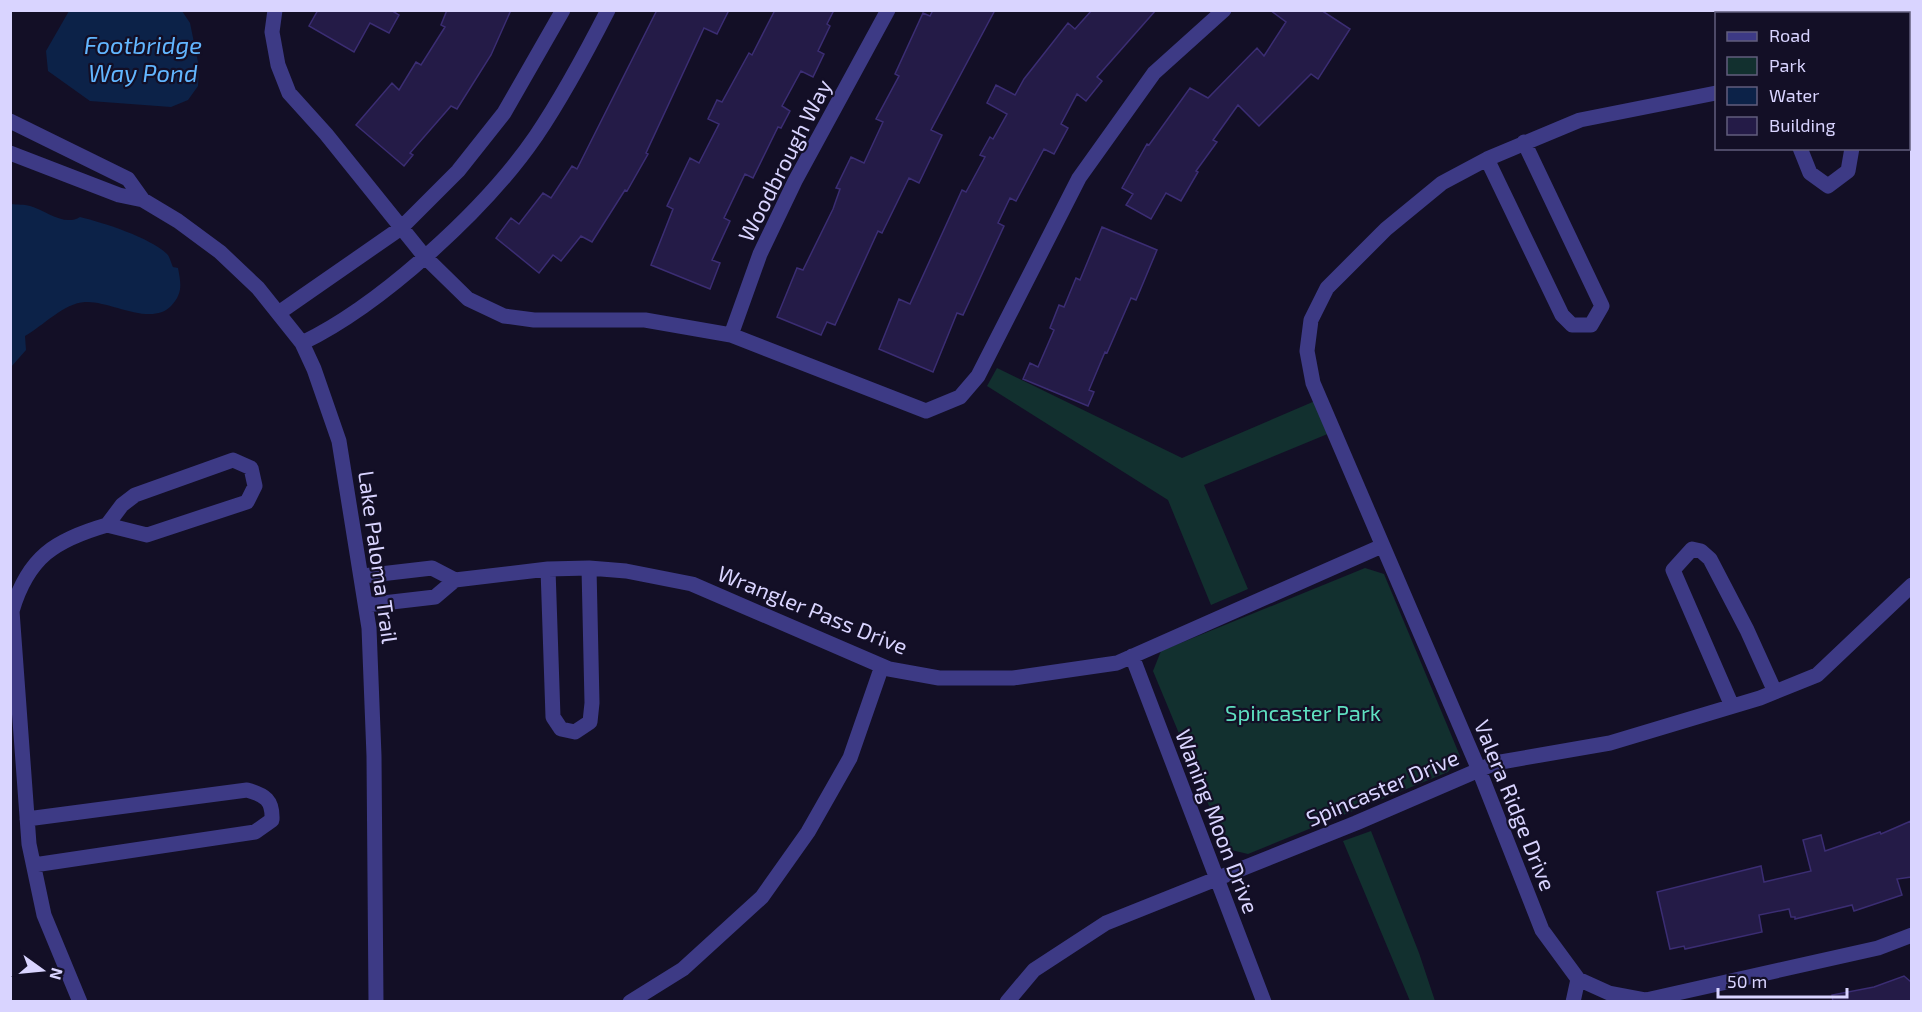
<svg xmlns="http://www.w3.org/2000/svg" width="1922" height="1012" font-family="'Exo 2',sans-serif">
	<style>
		.green { fill: #12302f }
		.water { fill: #0c2248 }
		.building { fill: #241b47; stroke: #3b2d73; stroke-width: 1.5 }
		.lines { fill: none; stroke-linecap: round; stroke-linejoin: round }
		.minor { stroke: #3d3a85; stroke-width: 15 }
		.labels { text-anchor: middle; dominant-baseline: central; stroke-width: 4.5; stroke-linejoin: round; paint-order: stroke }
		.street-label { font-size: 22px; fill: #d9d4ff; stroke: #130f26 }
		.park-label { font-size: 22px; fill: #5fe0c0; stroke: #130f26 }
		.water-label { font-size: 24px; font-style: italic; fill: #62b6ff; stroke: #130f26 }
	</style>
	<rect width="100%" height="100%" fill="#130f26"/>
	<!-- green -->
	<path class="green" d="M997 368 1182 458 1315 401 1330 433 1204 485 1248 589 1211 605 1168 500 987 386Z
		M1365 568 1384 574 1460 756 1448 772 1248 854 1227 849 1153 671 1161 651Z
		M1371 831 1419 953 1435 1001H1410L1343 841Z"/>
	<!-- water -->
	<path class="water" d="M69 11H182L190 23 199 67 198 86 188 100 171 107 90 101 48 71 46 51Z
		M11 204C17 205 24 204 30 206 45 210 64 227 80 217 104 223 149 237 167 254 170 257 171 263 173 267L178 268C181 284 183 293 171 306 151 327 109 300 85 302 64 303 43 326 25 336L26 350 11 367Z"/>
	<!-- building -->
	<path class="building" d="M318 10H391L399 15 389 33 370 23 354 52 309 26Z
		M447 10H511L491 55 457 109 451 106 410 153 413 155 404 166 356 125 392 83 399 90 416 62 421 65 445 27 441 25Z
		M657 10H729L717 34 704 28 646 153 648 154 627 191 625 190 592 242 581 236 561 261 553 255 539 273 496 238 511 218 519 224 543 193 551 198 572 166 577 169Z
		M775 10H834L827 24 830 26 818 51 824 54 813 77 801 71 782 106 790 111 781 128 778 127 753 178 745 174 724 218 730 221 712 260 720 263 710 289 651 265 673 209 667 206 690 158 699 163 719 124 708 119 717 100 722 102 749 53 752 55Z
		M933 10H995L931 130 942 135 919 183 909 178 882 233 878 231 835 325 827 322 821 335 777 317 797 268 803 270 833 209 840 189 836 188 851 157 864 163 883 122 876 119 899 76 895 74 923 13 930 16Z
		M1092 10H1156L1097 77 1102 81 1086 101 1077 94 1061 124 1068 128 1054 154 1044 149 1016 201 1010 198 998 223 1004 226 963 315 957 313 933 372 879 349 899 299 910 304 962 190 966 192 985 157 980 155 990 137 993 139 1007 114 987 103 996 85 1015 95 1024 79 1068 23 1075 29Z
		M1270 10H1321L1350 29 1318 79 1311 74 1259 126 1238 105 1213 140 1217 142 1196 171 1198 172 1181 201 1166 193 1151 219 1126 205 1133 194 1122 188 1147 144 1149 145 1190 88 1208 98 1257 48 1264 56 1286 22Z
		M1102 227 1157 250 1136 300 1131 298 1107 353 1105 352 1089 390 1094 392 1088 406 1023 379 1030 363 1038 367 1054 330 1050 328 1059 305 1064 307 1076 278 1080 280Z
		M1911 821V877L1897 879 1902 895 1854 911 1852 905 1795 919V917H1791L1789 909 1759 915 1762 932 1685 949 1684 946 1670 949 1657 892 1761 866 1764 882 1811 871 1803 840 1821 835 1825 851 1880 832 1881 834Z
		M1904 976 1911 982V1002H1833L1832 995 1874 987Z"/>
	<g class="lines">
		<!-- minor -->
		<path class="minor" d="M275 10 272 32 278 65 289 93 326 134 425 257 468 299 504 316 534 320H645L731 335 926 411 960 397 978 376 1079 178 1154 73 1224 10
			M1716 93 1580 120 1487 159 1442 183 1386 229 1327 288 1311 320 1307 351 1313 383 1479 770 1542 930 1578 979 1609 993 1646 1000 1878 948 1912 935
			M10 121 128 179 143 200
			M1800 148 1810 173 1828 186 1848 171 1852 148
			M10 153 119 195 143 200 178 221 220 252 258 288 302 343 314 369 339 441 369 628 374 756 376 1002
			M1487 159 1562 315 1572 325H1591L1602 306 1524 142
			M280 312 401 228 458 171 504 113 563 10
			M731 335 760 254 795 181 888 10
			M302 343C381 305 486 209 536 136 563 96 586 53 608 10
			M233 460 251 468 255 486 247 502 147 535 107 525 122 505 135 495Z
			M548 569 553 717 561 729 575 732 590 722 592 703 589 568
			M363 576 432 568 455 580 548 569 589 568 626 571 692 584 889 669 939 678H1013L1117 663 1382 546
			M366 605 435 597 455 580
			M1132 656 1264 1002
			M1732 706 1673 570 1692 549 1701 551 1710 559 1747 630 1775 692
			M27 819 247 790C265 795 273 800 272 820L255 832 34 865
			M80 1002 44 915 29 844 12 611C28 557 55 540 107 525
			M630 1002 683 969 762 897 808 832 850 758 882 666
			M1007 1002 1034 970 1106 923 1356 823 1495 763 1610 743 1760 698 1817 675 1912 585
			M1573 1002 1578 979"/>
	</g>
	<g class="labels">
		<!-- street labels -->
		<g class="street-label">
			<text transform="translate(784 160) rotate(-63)">Woodbrough Way</text>
			<text transform="translate(379 557) rotate(82)">Lake Paloma Trail</text>
			<text transform="translate(813 609) rotate(22)">Wrangler Pass Drive</text>
			<text transform="translate(1382 787) rotate(-23)">Spincaster Drive</text>
			<text transform="translate(1516 805) rotate(68)">Valera Ridge Drive</text>
			<text transform="translate(1218 821) rotate(69)">Waning Moon Drive</text>
		</g>
		<!-- park labels -->
		<g class="park-label">
			<text x="1303" y="712">Spincaster Park</text>
		</g>
		<!-- water labels -->
		<g class="water-label">
			<text x="143" y="44">Footbridge<tspan x="143" dy="28">Way Pond</tspan></text>
		</g>
	</g>
	<!-- border -->
	<rect width="1922" height="1012" fill="none" stroke="#d9d4ff" stroke-width="24"/>
	<!-- legend -->
	<rect x="1715" y="12" width="195" height="138" fill="#130f26" stroke="#625e7d" stroke-width="1.5"/>
	<rect x="1727" y="32" width="30" height="9" fill="#3d3a85" stroke="#625e7d" stroke-width="1.5"/>
	<text x="1769" y="42" font-size="18" fill="#d9d4ff">Road</text>
	<rect x="1727" y="57" width="30" height="18" fill="#12302f" stroke="#625e7d" stroke-width="1.5"/>
	<text x="1769" y="72" font-size="18" fill="#d9d4ff">Park</text>
	<rect x="1727" y="87" width="30" height="18" fill="#0c2248" stroke="#625e7d" stroke-width="1.5"/>
	<text x="1769" y="102" font-size="18" fill="#d9d4ff">Water</text>
	<rect x="1727" y="117" width="30" height="18" fill="#241b47" stroke="#625e7d" stroke-width="1.5"/>
	<text x="1769" y="132" font-size="18" fill="#d9d4ff">Building</text>
	<!-- north arrow -->
	<g transform="translate(42 970) rotate(105)" stroke="#130f26" stroke-width="4.5" paint-order="stroke">
	<path d="M0-4.5L10 22L0 15L-10 22Z" fill="#d9d4ff"/>
	<text y="-9" font-size="16" font-weight="bold" text-anchor="middle" fill="#d9d4ff">N</text>
	</g>
	<!-- scale -->
	<path d="M1718 988v9h129v-9" fill="none" stroke="#d9d4ff" stroke-width="3"/>
	<text x="1727" y="988" font-size="18" fill="#d9d4ff" stroke="#130f26" stroke-width="4.5" paint-order="stroke">50 m</text>
</svg>
